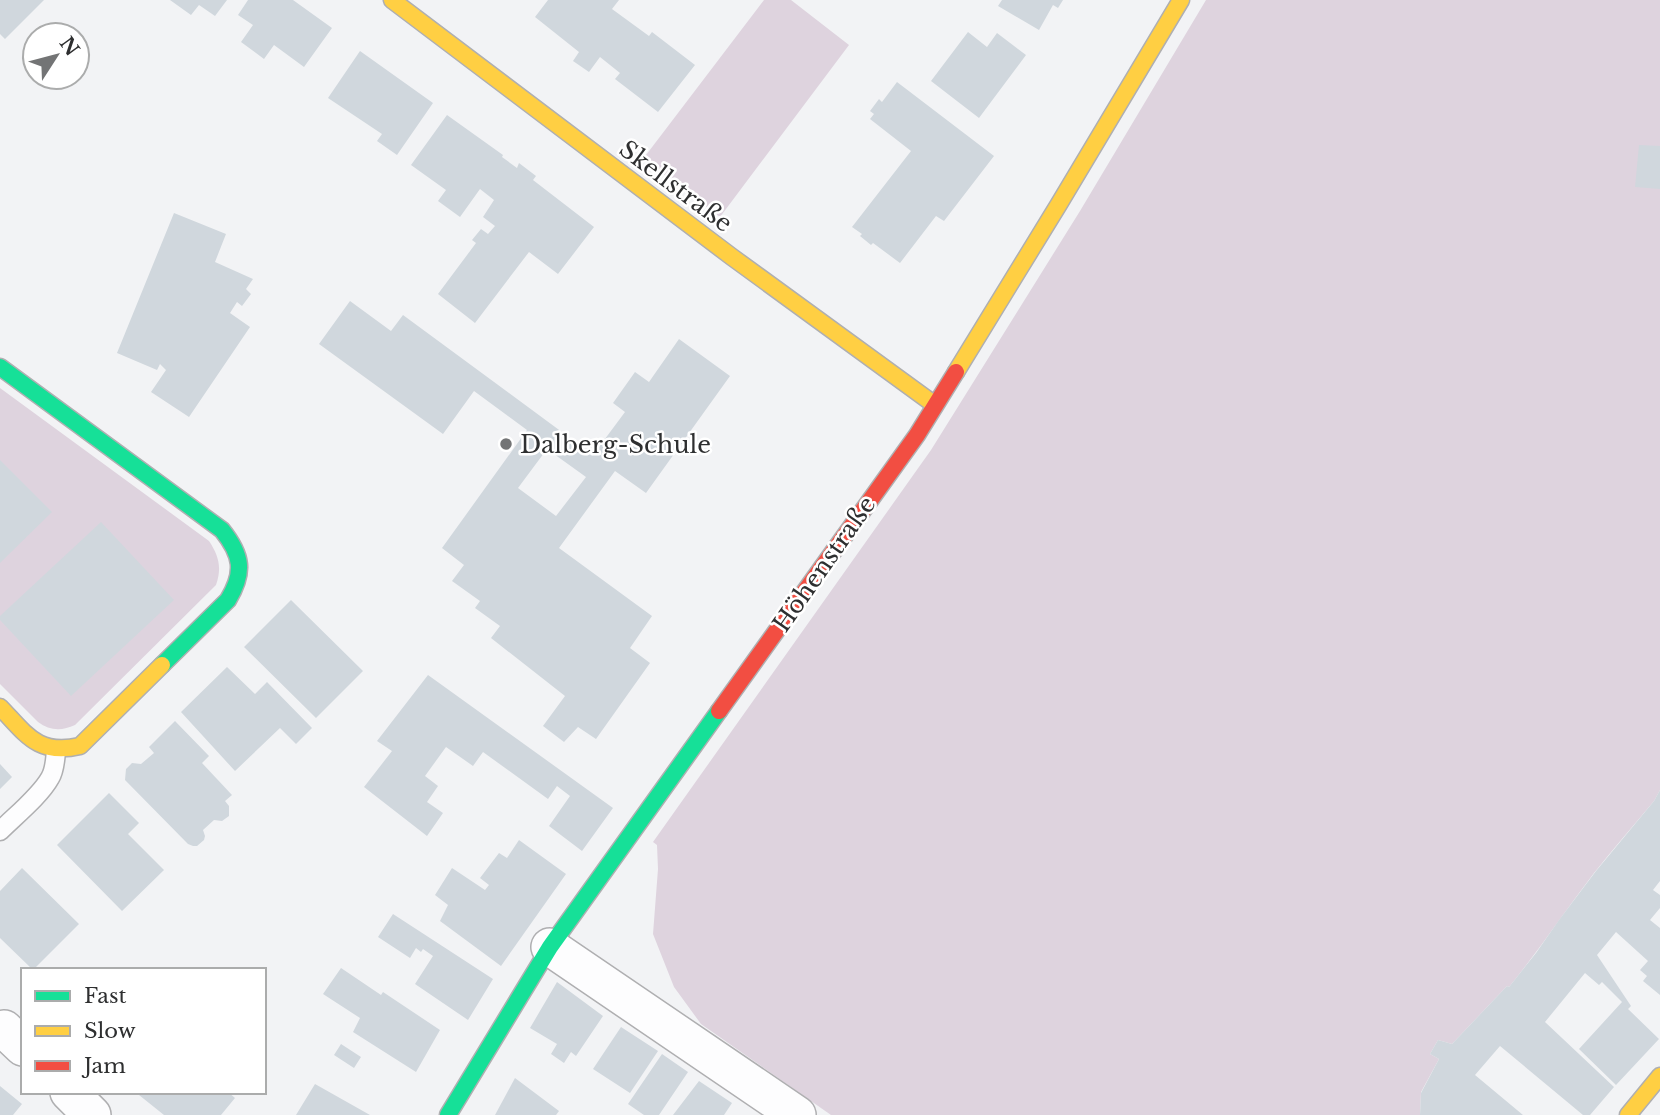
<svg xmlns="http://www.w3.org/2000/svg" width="1660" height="1115" font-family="'Libre Baskerville',serif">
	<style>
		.green { fill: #ded3de }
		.building { fill: #d0d7dd; fill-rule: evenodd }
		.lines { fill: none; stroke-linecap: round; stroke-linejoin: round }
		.lane-casing { stroke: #afafb1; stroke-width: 21 }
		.street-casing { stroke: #afafb1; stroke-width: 40 }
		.fast-casing { stroke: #afafb1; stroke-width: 19 }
		.slow-casing { stroke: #afafb1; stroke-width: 19 }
		.jam-casing { stroke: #afafb1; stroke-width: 19 }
		.lane { stroke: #fdfdfe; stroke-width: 18 }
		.street { stroke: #fdfdfe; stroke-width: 37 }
		.fast { stroke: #16e098; stroke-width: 16 }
		.slow { stroke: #ffcf43; stroke-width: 16 }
		.jam { stroke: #f24e42; stroke-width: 16 }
		.poi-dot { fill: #737475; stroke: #fff; stroke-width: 2.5 }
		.labels { text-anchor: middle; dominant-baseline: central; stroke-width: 5; stroke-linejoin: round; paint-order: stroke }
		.street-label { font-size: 24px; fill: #2e2f30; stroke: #fff }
		.poi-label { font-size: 24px; fill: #2e2f30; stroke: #fff; text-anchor: start }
	</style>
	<rect width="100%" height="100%" fill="#f2f3f5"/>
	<!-- green -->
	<path class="green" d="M764 0H791L849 45 720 217 643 159Z
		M1206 0H1660V790L1654 801C1634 825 1613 849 1594 873 1565 911 1539 950 1509 987L1507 986 1452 1044 1438 1040 1430 1054 1439 1059 1421 1092 1420 1115H831L701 1024 674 987 653 934 658 869 657 845 653 842 931 450 1080 211Z
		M0 388 209 541C219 556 222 568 216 585L75 725C62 731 50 731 38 722L0 684Z"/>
	<!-- building -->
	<path class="building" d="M0 0H44L5 39 0 34Z
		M170 0H227L215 16 199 5 191 15Z
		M248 0H293L332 28 304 67 274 45 264 59 241 42 253 25 238 15Z
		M548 0H619L612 9 649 36 652 32 695 65 658 112 615 79 620 73 600 57 589 72 573 61 579 52 535 17Z
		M1002 0H1063L1058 8 1053 5 1039 30 998 6Z
		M968 32 987 47 997 33 1026 55 979 118 931 81Z
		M360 51 433 103 397 155 377 141 382 134 328 98Z
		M897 82 994 156 944 221 936 216 900 263 873 243 871 245 860 236 862 234 852 227 911 151 870 119 874 114 870 111 879 99 882 102Z
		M447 115 503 155 502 157 517 168 519 163 536 176 533 180 594 227 558 274 529 252 475 323 438 294 476 243 472 240 481 229 488 234 495 226 483 217 494 200 480 189 460 217 438 201 446 190 411 165Z
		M1639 145 1660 146V189L1635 187Z
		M174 213 226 234 215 262 253 279 246 289 251 294 242 306 237 302 230 313 250 327 189 417 151 392 166 370 160 364 157 370 117 353Z
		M350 301 391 331 403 315 593 455 625 412 613 403 635 372 649 382 679 339 730 376 646 493 615 471 559 548 652 616 630 648 650 663 596 739 578 727 564 742 543 726 565 696 491 638 500 626 475 608 480 601 452 581 464 565 442 548 527 430 474 391 443 434 319 344ZM547 449 586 477 556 516 518 488Z
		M0 460 52 512 0 563Z
		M101 522 174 600 71 696 0 620V616Z
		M291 600 363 671 316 718 244 647Z
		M227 667 255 694 267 682 312 728 296 744 280 728 235 771 181 712Z
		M428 675 613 808 582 851 549 826 570 796 557 786 548 799 483 752 473 766 446 747 425 776 438 786 427 802 443 813 427 836 364 787 392 751 377 741Z
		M175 721 209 756 202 763 232 795 225 801 229 806V816L222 821 214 820 203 830 205 836 204 840 197 846H193L188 844 125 780 126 769 132 763 141 764 154 753 149 747Z
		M0 764 12 777 0 789Z
		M1660 790V881L1653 890 1660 895V908L1650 920 1660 928V995L1643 981 1647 976 1640 970 1648 961 1616 932 1597 955 1631 1006 1628 1009 1659 1039 1616 1085 1579 1049 1622 1002 1602 982 1599 985 1585 973 1545 1022 1614 1087 1590 1115H1583L1500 1046 1475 1075 1523 1115H1420L1421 1093 1439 1059 1430 1054 1438 1040 1452 1044 1507 986 1509 987 1536 953 1559 920 1596 871 1654 801Z
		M109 793 139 823 128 834 164 870 122 911 57 845Z
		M519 840 566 874 501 966 440 921 448 905 435 895 452 868 485 890 489 885 480 878 499 853 507 858Z
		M22 868 79 924 33 970 0 938V891Z
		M393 914 493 979 468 1020 415 984 433 956 423 949 421 952 416 948 410 958 378 937Z
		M341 968 381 995 383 992 440 1030 416 1072 353 1032 360 1018 323 994Z
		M557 982 603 1016 576 1056 571 1052 564 1063 551 1054 557 1044 530 1028Z
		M621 1027 658 1051 630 1093 593 1069Z
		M341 1044 361 1057 354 1068 334 1055Z
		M662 1054 688 1072 659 1115H644L628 1104Z
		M515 1078 559 1111 556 1115H495Z
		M699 1081 732 1103 724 1115H673Z
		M315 1084 370 1115H296Z
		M0 1086 22 1104 13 1115H0Z
		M141 1092H228L235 1098 221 1115H164L139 1095Z"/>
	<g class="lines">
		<defs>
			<path id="lane" d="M0 831C15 816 40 796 50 778 55 770 55 760 56 751"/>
			<path id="street" d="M550 947 797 1115
				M4 1029 23 1047
				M69 1092 92 1115"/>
			<path id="fast" d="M0 367 222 530C242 555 245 572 228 600L162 665
				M448 1115 550 947 719 711"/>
			<path id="slow" d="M392 0 732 257 935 405
				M956 372 1059 204 1181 0
				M0 707C26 734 38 756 80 746L162 665
				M1628 1115 1660 1076"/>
			<path id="jam" d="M719 711 917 435 956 372"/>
		</defs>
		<!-- lane casing -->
		<use href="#lane" class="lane-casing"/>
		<!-- street casing -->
		<use href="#street" class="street-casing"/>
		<!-- fast casing -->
		<use href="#fast" class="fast-casing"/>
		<!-- slow casing -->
		<use href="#slow" class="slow-casing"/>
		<!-- jam casing -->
		<use href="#jam" class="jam-casing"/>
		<!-- lane -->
		<use href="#lane" class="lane"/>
		<!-- street -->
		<use href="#street" class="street"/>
		<!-- fast -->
		<use href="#fast" class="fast"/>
		<!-- slow -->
		<use href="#slow" class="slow"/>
		<!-- jam -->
		<use href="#jam" class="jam"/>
	</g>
	<!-- markers -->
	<circle class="poi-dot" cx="506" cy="444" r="7"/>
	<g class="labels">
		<!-- street labels -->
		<g class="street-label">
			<text transform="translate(676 186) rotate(37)">Skellstraße</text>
			<text transform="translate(824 564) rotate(-55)">Höhenstraße</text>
		</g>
		<!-- poi labels -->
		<g class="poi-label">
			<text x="520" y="444">Dalberg-Schule</text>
		</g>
	</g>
	<!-- legend -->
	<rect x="21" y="968" width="245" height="126" fill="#ffffff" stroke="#abacac" stroke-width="2"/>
	<rect x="35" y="991" width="35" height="10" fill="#16e098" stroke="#abacac" stroke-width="2"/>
	<text x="84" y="1003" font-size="21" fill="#2e2f30">Fast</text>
	<rect x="35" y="1026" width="35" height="10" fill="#ffcf43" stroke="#abacac" stroke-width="2"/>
	<text x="84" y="1038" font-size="21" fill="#2e2f30">Slow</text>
	<rect x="35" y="1061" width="35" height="10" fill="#f24e42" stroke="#abacac" stroke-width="2"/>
	<text x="84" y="1073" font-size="21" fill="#2e2f30">Jam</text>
	<!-- north arrow -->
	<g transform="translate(56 56) rotate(54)"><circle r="33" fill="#ffffff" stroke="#abacac" stroke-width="2"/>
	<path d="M0-5L12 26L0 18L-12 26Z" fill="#737475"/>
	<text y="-10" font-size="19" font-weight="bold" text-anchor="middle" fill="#2e2f30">N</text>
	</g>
</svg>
